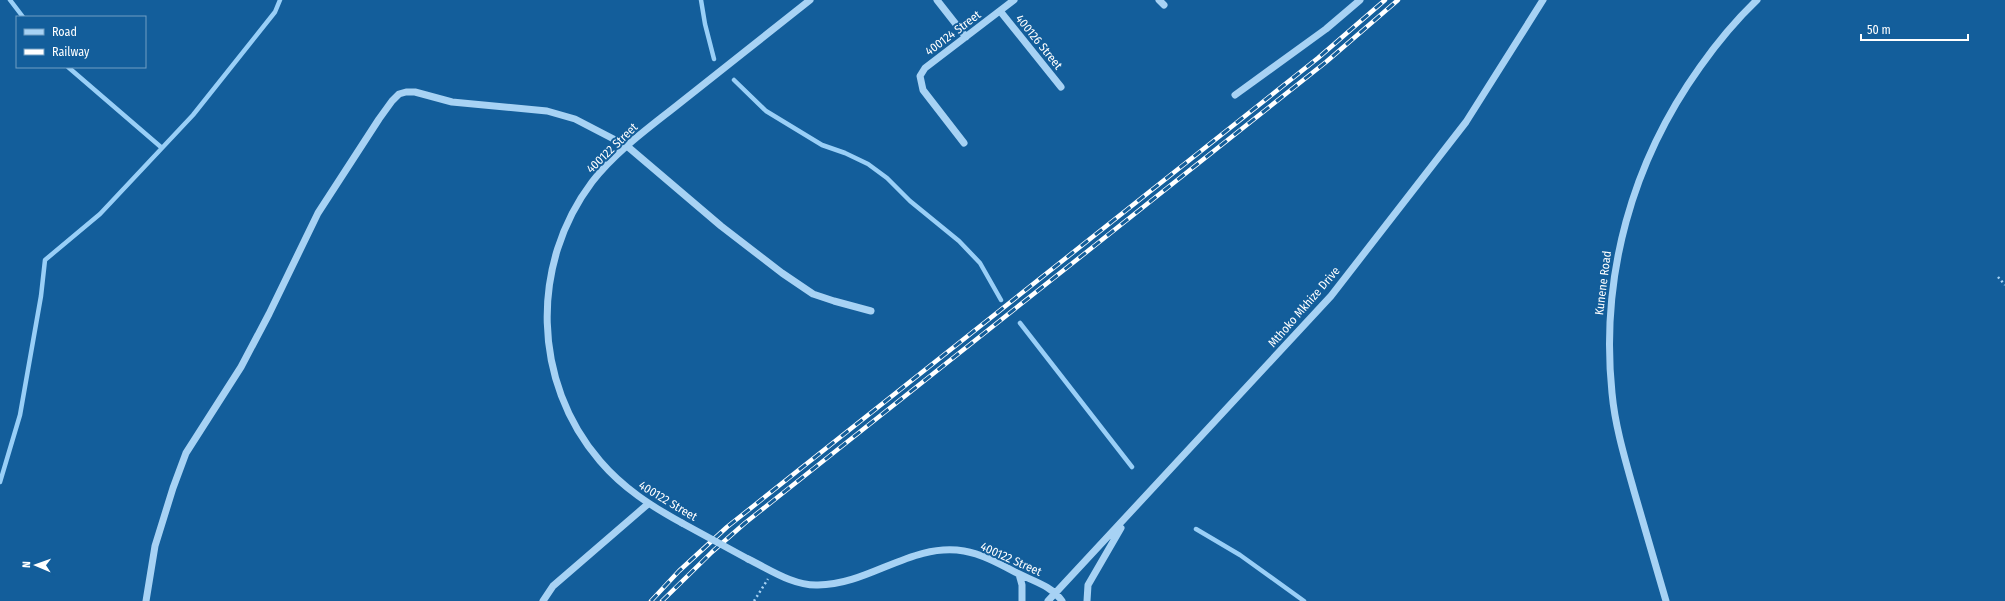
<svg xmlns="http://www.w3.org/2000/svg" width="2005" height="601" font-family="'Fira Sans Condensed',sans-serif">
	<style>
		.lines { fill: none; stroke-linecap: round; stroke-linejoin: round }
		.stream { stroke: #99cff7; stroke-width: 4.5 }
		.path { stroke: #a7d2f4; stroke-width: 2.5; stroke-dasharray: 2 3; stroke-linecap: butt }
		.minor { stroke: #a7d2f4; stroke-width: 7 }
		.rail-casing { stroke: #fff; stroke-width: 4.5 }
		.rail { stroke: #135e9b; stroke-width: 3; stroke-dasharray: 9; stroke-linecap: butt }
		.minor-bridge { stroke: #a7d2f4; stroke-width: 7 }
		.labels { text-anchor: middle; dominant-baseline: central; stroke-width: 4; stroke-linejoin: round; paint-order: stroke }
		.street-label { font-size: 12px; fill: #fff; stroke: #135e9b }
	</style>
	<rect width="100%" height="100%" fill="#135e9b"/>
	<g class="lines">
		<!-- stream -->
		<path class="stream" d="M10 0 23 17
			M701 0 705 24 714 59
			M68 67 162 148
			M734 80 766 111 822 145 845 153 868 164 887 178 910 201 959 241 980 263 1001 300
			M1020 323 1132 467
			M0 482 20 415 41 296 45 260 100 214 193 115 275 12 280 0
			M1196 529 1240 555 1304 601"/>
		<!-- path -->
		<path class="path" d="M1998 277 2005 285
			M754 601 768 579"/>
		<!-- minor -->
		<path class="minor" d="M937 0 966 37
			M1159 0 1164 5
			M1000 11 1061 87
			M1235 95 1326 29 1360 0
			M964 143 923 90 920 76 925 68 1014 0
			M682 523C651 506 623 488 600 461 532 382 530 264 592 182 616 151 650 127 680 103 723 69 767 34 810 0
			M748 559C769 569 793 586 818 585 869 585 912 542 964 551 982 554 1000 564 1017 573 1033 581 1052 586 1062 601
			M1019 574 1022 585V601
			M146 601 155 546 173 488 186 453 241 367 269 314 318 213 379 119 392 101 399 94 406 92H415L452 102 547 111 575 119 627 146 721 226 782 273 813 294 834 301 871 311
			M543 601 553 586 648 504
			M1048 601 1331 296 1466 122 1543 0
			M1087 601 1088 585 1121 528
			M1666 601C1655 564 1645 528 1634 491 1625 459 1615 426 1612 393 1600 276 1632 162 1700 67 1717 43 1736 20 1757 0"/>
		<defs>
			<path id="rail" d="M651 601 679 571 727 527 1318 58 1385 0
				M662 601 712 552 745 523 1326 62 1398 0"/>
		</defs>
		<!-- rail casing -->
		<use href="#rail" class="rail-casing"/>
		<!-- rail -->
		<use href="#rail" class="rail"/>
		<!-- minor-bridge -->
		<path class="minor-bridge" d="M682 523 748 559"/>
	</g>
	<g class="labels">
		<!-- street labels -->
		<g class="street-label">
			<text transform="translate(953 33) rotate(-37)">400124 Street</text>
			<text transform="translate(1039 42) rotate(51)">400126 Street</text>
			<text transform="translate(612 148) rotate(-44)">400122 Street</text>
			<text transform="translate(1603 283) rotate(-83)">Kunene Road</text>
			<text transform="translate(1304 307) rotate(-49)">Mthoko Mkhize Drive</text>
			<text transform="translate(668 501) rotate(31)">400122 Street</text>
			<text transform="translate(1011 559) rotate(24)">400122 Street</text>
		</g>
	</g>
	<!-- legend -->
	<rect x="16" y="16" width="130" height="52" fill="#135e9b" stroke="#719ec3"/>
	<rect x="24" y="29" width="20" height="6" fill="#a7d2f4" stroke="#719ec3"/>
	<text x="52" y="36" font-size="12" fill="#ffffff">Road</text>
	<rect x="24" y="49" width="20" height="6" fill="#ffffff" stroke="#719ec3"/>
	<text x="52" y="56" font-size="12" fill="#ffffff">Railway</text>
	<!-- north arrow -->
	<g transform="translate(36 565) rotate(272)" stroke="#135e9b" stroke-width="3" paint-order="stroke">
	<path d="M0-3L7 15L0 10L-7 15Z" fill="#ffffff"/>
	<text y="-6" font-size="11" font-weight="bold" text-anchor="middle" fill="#ffffff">N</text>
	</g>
	<!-- scale -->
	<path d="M1861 34v6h107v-6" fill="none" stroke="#ffffff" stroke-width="2"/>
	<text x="1867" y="34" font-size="12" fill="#ffffff" stroke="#135e9b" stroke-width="3" paint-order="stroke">50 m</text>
</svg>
